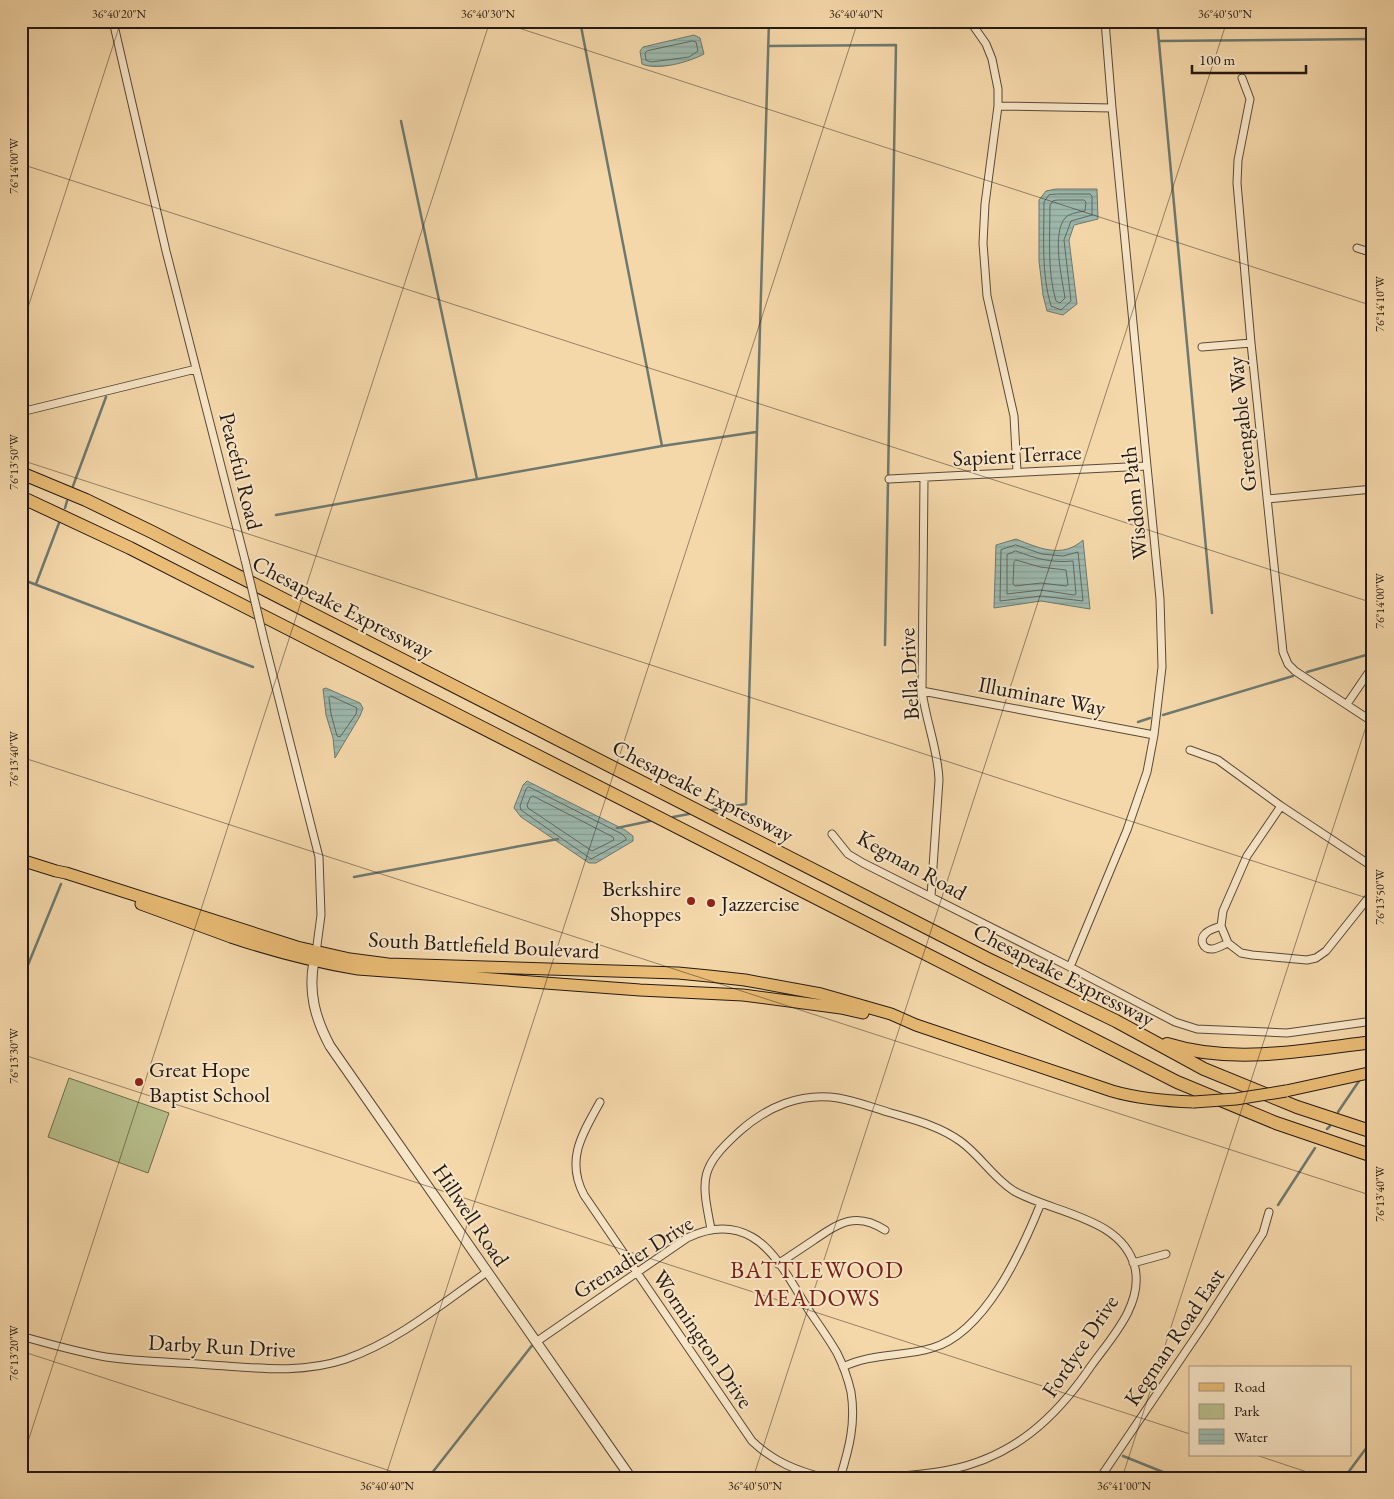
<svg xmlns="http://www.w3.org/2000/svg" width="1394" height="1499" font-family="'EB Garamond',serif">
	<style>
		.green { fill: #b7c08c; stroke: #6e6c4f }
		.water { fill: url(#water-rules); stroke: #6d7970 }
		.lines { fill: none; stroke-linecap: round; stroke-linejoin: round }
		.shore { stroke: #606960; stroke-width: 1 }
		.stream { stroke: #6d7970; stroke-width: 2.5 }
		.minor-casing { stroke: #584938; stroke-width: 9 }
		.tertiary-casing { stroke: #584938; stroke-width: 11 }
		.primary-casing { stroke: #241912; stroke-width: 13 }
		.motorway-casing { stroke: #241912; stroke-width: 14 }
		.minor { stroke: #f8e6c8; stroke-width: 7 }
		.tertiary { stroke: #f8e6c8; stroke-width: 9 }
		.primary { stroke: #eabc75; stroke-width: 11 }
		.motorway { stroke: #eabc75; stroke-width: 12 }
		.minor-bridge-casing { stroke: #584938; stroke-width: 9; stroke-linecap: butt }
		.primary-bridge-casing { stroke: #241912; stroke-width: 13; stroke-linecap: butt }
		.minor-bridge { stroke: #f8e6c8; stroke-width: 7 }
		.primary-bridge { stroke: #eabc75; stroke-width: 11 }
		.ticks { fill: none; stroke: #241912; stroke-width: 1; stroke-opacity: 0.45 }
		.poi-dot { fill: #8f2418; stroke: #f8e6c8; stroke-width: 2 }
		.labels { text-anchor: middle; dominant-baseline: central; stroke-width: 4; stroke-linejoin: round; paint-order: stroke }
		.street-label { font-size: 22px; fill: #241912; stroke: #f8e6c8 }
		.poi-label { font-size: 22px; fill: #241912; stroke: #f8e6c8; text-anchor: start }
		.neighbourhood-label { font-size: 24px; letter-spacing: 1px; fill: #7a1f14; stroke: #f8e6c8 }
		.neatline { fill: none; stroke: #241912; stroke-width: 2 }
		.ticks-label { font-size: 12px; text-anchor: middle; fill: #241912 }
	</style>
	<defs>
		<pattern id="water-rules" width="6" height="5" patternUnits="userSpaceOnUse" patternTransform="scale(1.25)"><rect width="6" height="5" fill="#9db9ae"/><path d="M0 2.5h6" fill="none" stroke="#879e95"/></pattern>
	</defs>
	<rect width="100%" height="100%" fill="#f5d8aa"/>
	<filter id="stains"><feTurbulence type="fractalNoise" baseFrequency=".004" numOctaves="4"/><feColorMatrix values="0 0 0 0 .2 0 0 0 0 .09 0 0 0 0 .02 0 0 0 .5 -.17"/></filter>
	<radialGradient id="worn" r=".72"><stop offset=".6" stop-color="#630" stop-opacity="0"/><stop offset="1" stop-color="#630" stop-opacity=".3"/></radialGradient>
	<!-- green -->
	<path class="green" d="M69 1078 169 1113 148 1173 48 1137Z"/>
	<!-- water -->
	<path class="water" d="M694 35 700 38 704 54C689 62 658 71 642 64L640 51 643 47Z
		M1056 189H1097L1098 219 1074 225 1069 240 1077 304 1063 315 1047 311 1043 295 1039 261V200L1046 191Z
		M1016 539C1039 548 1062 559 1083 540L1090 609 1041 601 994 608 996 545Z
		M326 688 360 703 363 708 360 716 335 758 333 738 326 715 323 689Z
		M527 781 625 830 633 836V841L596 863H589L521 817 514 808 515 805 523 785Z"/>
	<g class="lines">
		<!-- shore -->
		<path class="shore" d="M693 41 696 42 698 51 689 57 651 62 646 60 645 53 647 51Z
			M1057 194H1090L1092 196V215L1071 221 1064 240 1071 301 1061 310 1051 306C1041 273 1044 236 1044 202L1049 195Z
			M1058 200H1084L1086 202 1085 211C1079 212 1071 213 1066 217 1051 232 1062 278 1065 298L1060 303 1056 301C1047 271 1050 236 1050 205L1053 201Z
			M1016 545 1042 554 1063 556 1078 552 1083 601 1041 596 1000 601 1001 550Z
			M1016 551C1037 559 1051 563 1073 561L1076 594 1074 595 1041 590 1007 594V555Z
			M1016 560 1040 567 1066 570 1068 585 1066 586 1041 583 1015 586 1013 584 1014 562Z
			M331 696 357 708 356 714 340 737 337 736 331 714 329 698Z
			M529 787 622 834 626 838V840L591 859 521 810 520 806 526 789Z
			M533 796 613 837 614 840 592 851 528 808 527 805 530 798Z"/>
		<!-- stream -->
		<path class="stream" d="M580 21 662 446
			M1157 21 1212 613
			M1159 41 1373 39
			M768 46 896 45 885 645
			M401 121 477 479
			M73 486 106 397
			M65 508 67 501
			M276 515 662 446 756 432
			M21 579 253 667
			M36 584 59 523
			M1307 672 1373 653
			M1163 715 1293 676
			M1138 722 1150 718
			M712 810 746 804 769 21
			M673 817 689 814
			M617 828 650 821
			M354 877 558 839
			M21 982 61 884
			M1338 1112 1359 1081
			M1327 1129 1330 1126
			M1278 1205 1315 1148
			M1123 1456 1178 1478
			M317 1478H387
			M428 1478 534 1343
			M1344 1478 1373 1439"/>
		<defs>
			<path id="minor" d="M113 21 166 251 245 560
				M970 21 986 44 992 59 998 89V106L985 204 983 243 987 296 1014 416 1017 472
				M1242 78 1250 99 1238 160 1237 183 1251 343 1283 652 1288 664 1295 671 1373 722
				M998 106 1112 108
				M1357 248 1373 253
				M1202 347 1251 343
				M21 412 196 369
				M924 478 922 691C926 722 938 749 939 780L931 896
				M889 479 1147 466
				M1267 499 1373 489
				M265 644 319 857 321 915 316 953
				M922 691 1154 735
				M1347 704 1373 666
				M1190 750 1218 760 1281 806 1373 867
				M1281 806 1247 856 1223 911 1221 926 1228 943 1241 953 1252 955 1307 960 1316 958 1326 951 1373 892
				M832 834 848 854 863 863 1070 967 1175 1022 1197 1029 1287 1033 1373 1021
				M1221 926C1216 928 1210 929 1206 933 1199 939 1202 950 1213 949 1218 948 1223 945 1228 943
				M1070 967 1127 830 1147 772 1154 735 1162 667 1160 599 1112 108 1105 21
				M600 1102C583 1133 565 1159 584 1195L752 1441C774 1462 797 1471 825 1478
				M711 1229C701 1178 699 1168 740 1131 767 1107 801 1092 838 1098 856 1101 874 1108 891 1113 915 1120 939 1126 960 1141 980 1155 993 1178 1014 1191 1052 1213 1123 1217 1135 1268 1143 1305 1111 1338 1091 1366 1055 1419 1013 1457 949 1470 929 1474 909 1475 889 1478
				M1133 1263 1166 1254
				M778 1264C790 1256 802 1248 814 1240 839 1223 856 1211 885 1230
				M21 1336C49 1344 77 1352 106 1357 140 1362 176 1362 211 1365 257 1368 302 1374 346 1359 398 1341 443 1303 487 1272
				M536 1342 687 1238C708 1228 731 1225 752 1237 777 1251 795 1289 810 1312 819 1325 829 1339 837 1353 843 1365 848 1379 851 1392 856 1423 849 1449 840 1478
				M843 1367C871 1353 903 1357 932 1348 985 1333 1022 1250 1041 1203
				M1100 1478 1205 1323 1263 1233 1269 1212"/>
			<path id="tertiary" d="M314 961C308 992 315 1018 330 1046L631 1478"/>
			<path id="primary" d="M21 860 56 871 66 873 297 947 350 959 388 964 678 973 709 976 745 980 821 994 891 1014 916 1025 1112 1091C1139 1099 1165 1101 1194 1102
				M141 904C171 915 201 926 231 937 273 951 315 962 358 969L640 990 743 995 841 1008 863 1013
				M1286 1091 1373 1072"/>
			<path id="motorway" d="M21 473 86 500 152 532 988 959 1116 1021 1204 1069 1297 1107 1373 1132
				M21 497 130 548 1177 1082 1276 1123 1373 1156
				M1167 1044C1234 1065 1305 1050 1373 1042"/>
		</defs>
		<!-- minor casing -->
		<use href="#minor" class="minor-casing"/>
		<!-- tertiary casing -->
		<use href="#tertiary" class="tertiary-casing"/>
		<!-- primary casing -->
		<use href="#primary" class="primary-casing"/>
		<!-- motorway casing -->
		<use href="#motorway" class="motorway-casing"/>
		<!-- minor -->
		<use href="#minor" class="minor"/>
		<!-- tertiary -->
		<use href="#tertiary" class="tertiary"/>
		<!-- primary -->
		<use href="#primary" class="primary"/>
		<!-- motorway -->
		<use href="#motorway" class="motorway"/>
		<defs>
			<path id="minor-bridge" d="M245 560 265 644"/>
			<path id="primary-bridge" d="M1194 1102 1236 1099 1286 1091"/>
		</defs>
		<!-- minor-bridge casing -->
		<use href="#minor-bridge" class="minor-bridge-casing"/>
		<!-- primary-bridge casing -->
		<use href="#primary-bridge" class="primary-bridge-casing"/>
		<!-- minor-bridge -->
		<use href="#minor-bridge" class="minor-bridge"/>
		<!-- primary-bridge -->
		<use href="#primary-bridge" class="primary-bridge"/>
	</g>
	<!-- ticks -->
	<path class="ticks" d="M497 21 1373 306M21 164 1373 603M21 329 121 21M21 460 1373 900M21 757 1373 1196M21 1054 1190 1434M21 1351 412 1478M1256 1455 1325 1478M21 1463 490 21M385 1478 858 21M753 1478 1227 21M1122 1478 1373 705"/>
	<!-- markers -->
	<g class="poi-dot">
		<circle cx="691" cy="901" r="5"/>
		<circle cx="711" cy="903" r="5"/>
		<circle cx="139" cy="1082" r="5"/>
	</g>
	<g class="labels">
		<!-- street labels -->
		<g class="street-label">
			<text transform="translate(1242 424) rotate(-96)">Greengable Way</text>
			<text transform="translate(1017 455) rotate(-3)">Sapient Terrace</text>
			<text transform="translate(241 471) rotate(76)">Peaceful Road</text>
			<text transform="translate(1134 503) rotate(-96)">Wisdom Path</text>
			<text transform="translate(343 607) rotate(27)">Chesapeake Expressway</text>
			<text transform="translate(909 674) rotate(-93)">Bella Drive</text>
			<text transform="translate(1042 696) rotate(11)">Illuminare Way</text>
			<text transform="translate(703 791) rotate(27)">Chesapeake Expressway</text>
			<text transform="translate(912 865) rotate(29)">Kegman Road</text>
			<text transform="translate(484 945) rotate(3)">South Battlefield Boulevard</text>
			<text transform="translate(1064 975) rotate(27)">Chesapeake Expressway</text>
			<text transform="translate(471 1215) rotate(56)">Hillwell Road</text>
			<text transform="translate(633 1257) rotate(-32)">Grenadier Drive</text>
			<text transform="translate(1174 1337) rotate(-56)">Kegman Road East</text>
			<text transform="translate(703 1339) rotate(56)">Wormington Drive</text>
			<text transform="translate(222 1346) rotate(3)">Darby Run Drive</text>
			<text transform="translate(1080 1346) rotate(-56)">Fordyce Drive</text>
		</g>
		<!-- poi labels -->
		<g class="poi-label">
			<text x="681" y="888" text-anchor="end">Berkshire<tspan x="681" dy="25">Shoppes</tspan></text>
			<text x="721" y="903">Jazzercise</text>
			<text x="149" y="1069">Great Hope<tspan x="149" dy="25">Baptist School</tspan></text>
		</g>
		<!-- neighbourhood labels -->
		<g class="neighbourhood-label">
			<text x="817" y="1269">BATTLEWOOD<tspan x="817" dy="28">MEADOWS</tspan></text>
		</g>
	</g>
	<!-- margin -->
	<rect width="1394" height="1499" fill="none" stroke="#f5d8aa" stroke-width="55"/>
	<!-- legend -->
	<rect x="1189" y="1366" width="162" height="90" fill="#f8e6c8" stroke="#a3947f"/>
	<rect x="1199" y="1383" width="25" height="8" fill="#eabc75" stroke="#a3947f"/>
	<text x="1234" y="1392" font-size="15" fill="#241912">Road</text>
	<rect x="1199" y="1404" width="25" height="15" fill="#b7c08c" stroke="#a3947f"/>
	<text x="1234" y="1416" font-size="15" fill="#241912">Park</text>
	<rect x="1199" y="1429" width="25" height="15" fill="url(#water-rules)" stroke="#a3947f"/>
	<text x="1234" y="1442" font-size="15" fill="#241912">Water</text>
	<!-- scale -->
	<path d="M1192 65v8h114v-8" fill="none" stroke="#241912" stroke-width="2.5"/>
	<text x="1199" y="65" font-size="15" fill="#241912" stroke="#f8e6c8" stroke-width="4" paint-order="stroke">100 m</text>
	<rect x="28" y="28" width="1338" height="1444" class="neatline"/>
	<g class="ticks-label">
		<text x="119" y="18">36°40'20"N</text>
		<text x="488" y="18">36°40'30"N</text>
		<text x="856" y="18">36°40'40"N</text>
		<text x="1225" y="18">36°40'50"N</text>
		<text transform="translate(14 166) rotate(-90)" y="4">76°14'00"W</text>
		<text transform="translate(1380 304) rotate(-90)" y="4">76°14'10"W</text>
		<text transform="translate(14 462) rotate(-90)" y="4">76°13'50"W</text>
		<text transform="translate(1380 601) rotate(-90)" y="4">76°14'00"W</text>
		<text transform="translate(14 759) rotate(-90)" y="4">76°13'40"W</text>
		<text transform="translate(1380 897) rotate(-90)" y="4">76°13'50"W</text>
		<text transform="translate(14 1056) rotate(-90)" y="4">76°13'30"W</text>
		<text transform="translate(1380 1194) rotate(-90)" y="4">76°13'40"W</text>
		<text transform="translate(14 1353) rotate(-90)" y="4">76°13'20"W</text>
		<text x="387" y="1490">36°40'40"N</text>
		<text x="755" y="1490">36°40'50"N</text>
		<text x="1124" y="1490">36°41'00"N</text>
	</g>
	<rect width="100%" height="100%" filter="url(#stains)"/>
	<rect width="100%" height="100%" fill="url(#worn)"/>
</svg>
